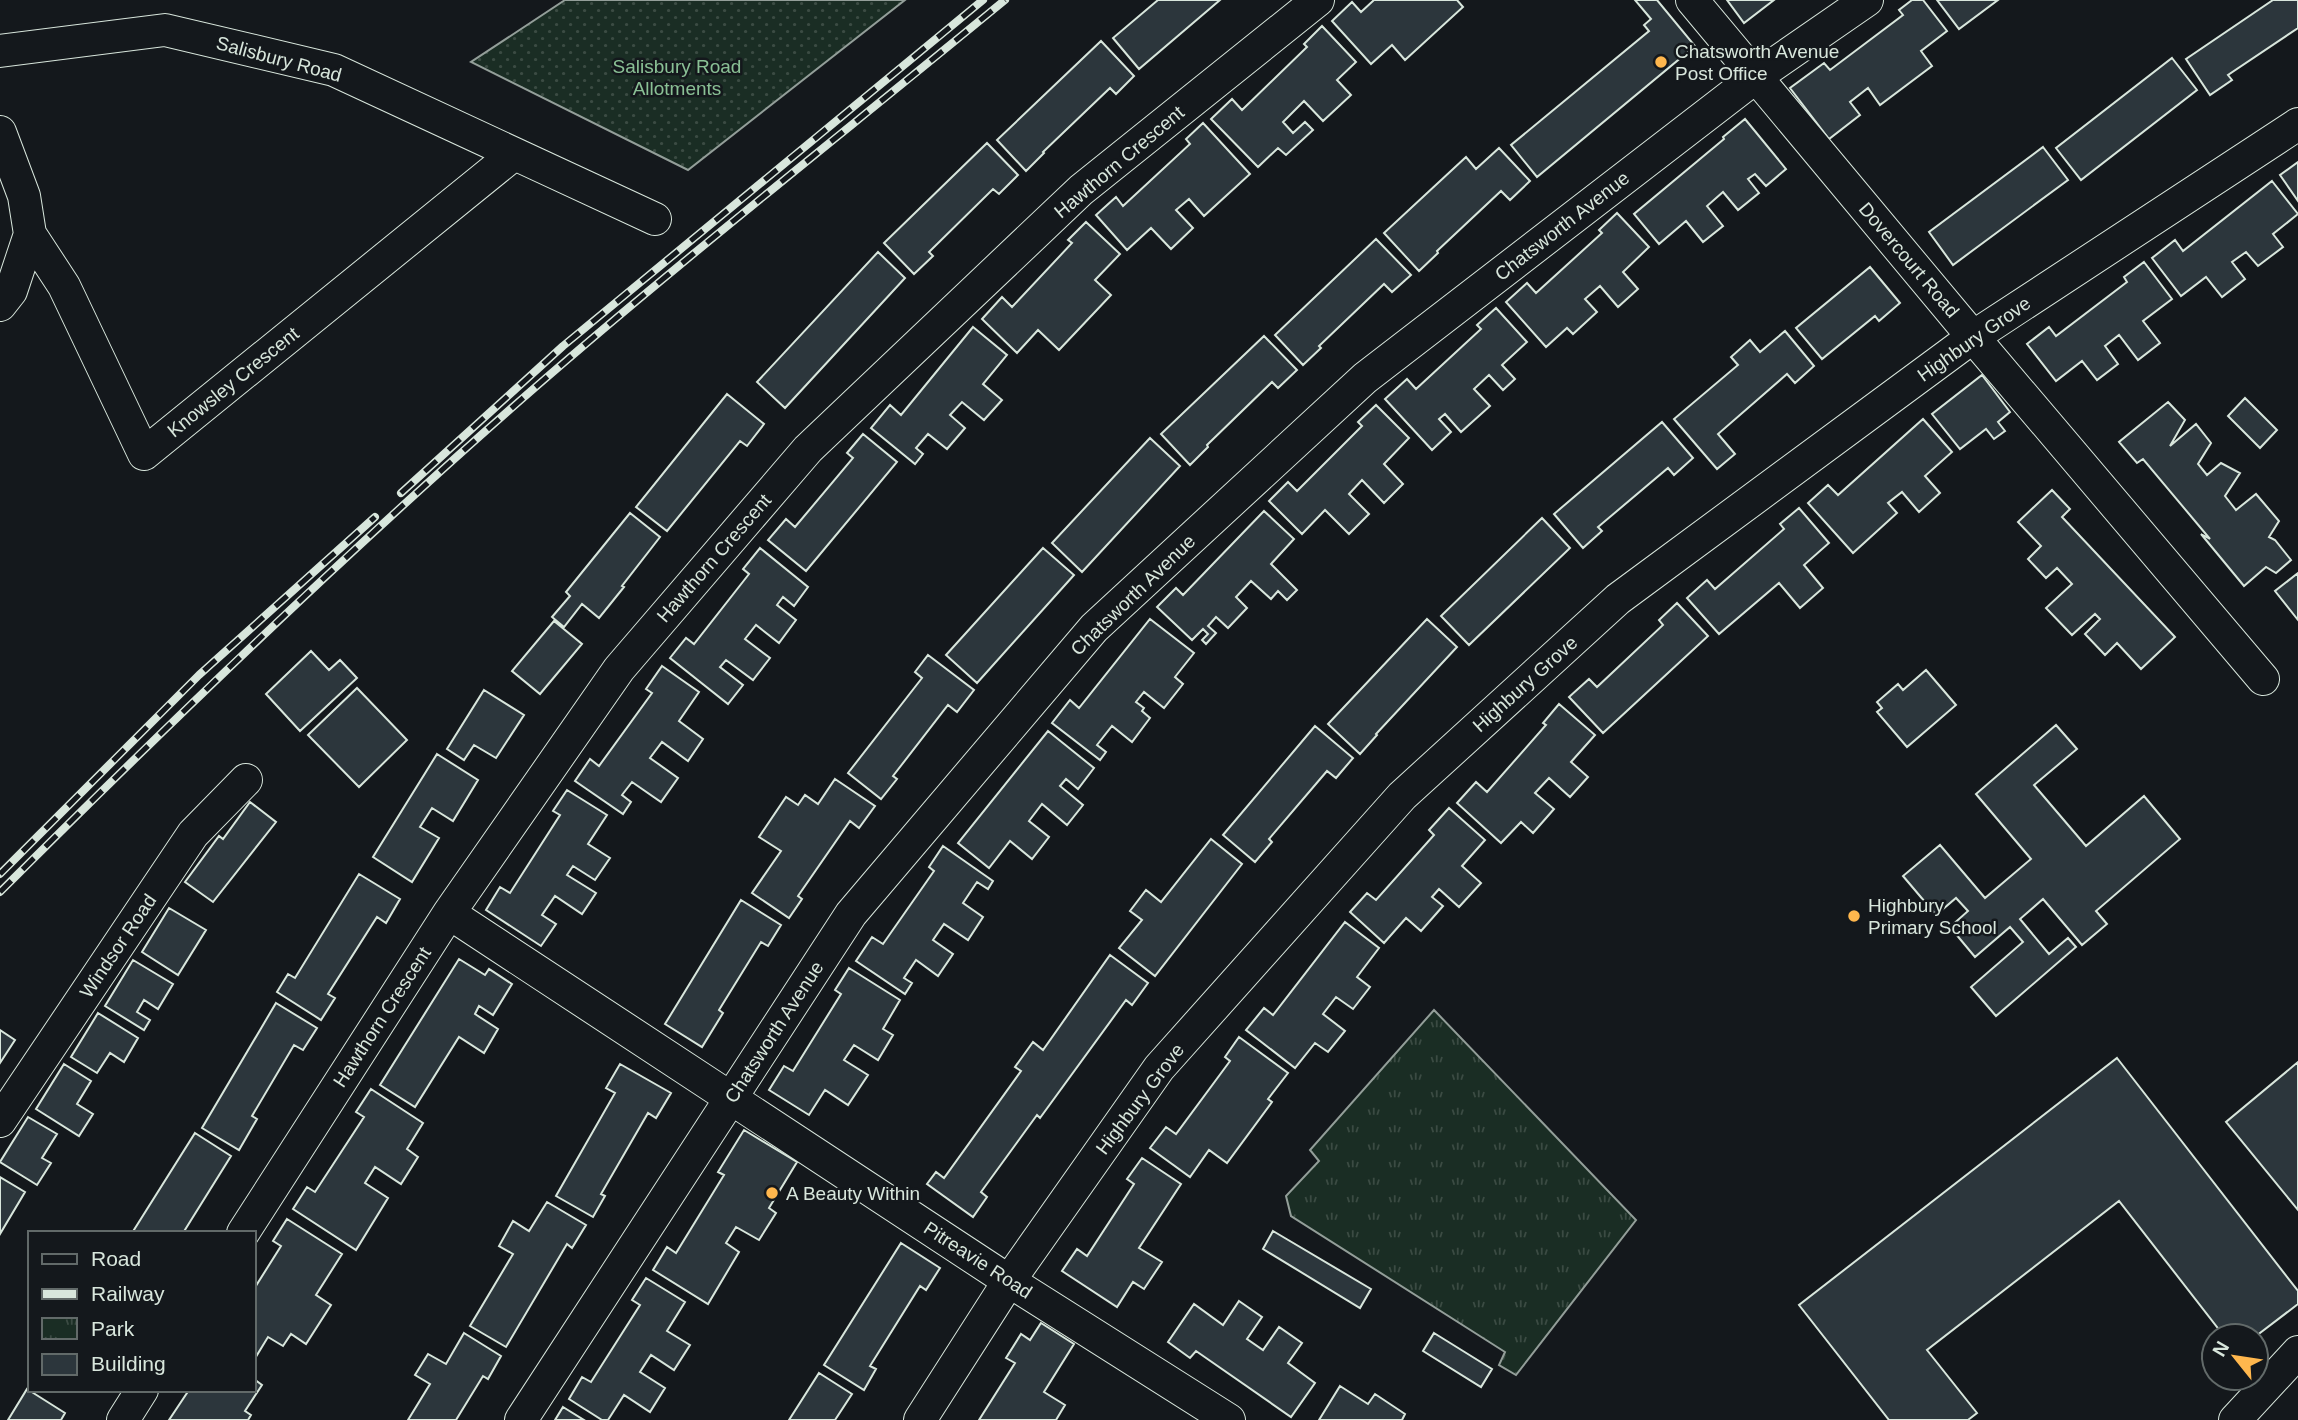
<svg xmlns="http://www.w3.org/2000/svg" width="2298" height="1420" font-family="Arial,sans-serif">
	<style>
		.grass { fill: url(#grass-dots); stroke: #939e99; stroke-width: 2 }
		.park { fill: url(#park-tufts); stroke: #939e99; stroke-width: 2 }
		.building { fill: #2c363c; stroke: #d8e6dc; stroke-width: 2 }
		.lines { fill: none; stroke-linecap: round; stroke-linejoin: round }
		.minor-casing { stroke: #d8e6dc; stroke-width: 34 }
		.minor { stroke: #14181c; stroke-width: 32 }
		.rail-casing { stroke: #d8e6dc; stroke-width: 8 }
		.rail { stroke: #14181c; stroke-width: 5; stroke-dasharray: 16; stroke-linecap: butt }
		.poi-dot { fill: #ffb74d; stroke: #14181c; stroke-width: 2.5 }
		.labels { text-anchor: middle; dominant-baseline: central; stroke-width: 5; stroke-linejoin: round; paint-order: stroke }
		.poi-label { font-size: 19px; fill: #d8e6dc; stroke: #14181c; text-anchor: start }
		.street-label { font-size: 19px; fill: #d8e6dc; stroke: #14181c }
		.park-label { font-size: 19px; fill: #8ac095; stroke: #14181c }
	</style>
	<defs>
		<pattern id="grass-dots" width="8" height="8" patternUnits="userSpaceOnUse" patternTransform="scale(1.75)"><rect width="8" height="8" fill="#1a2d24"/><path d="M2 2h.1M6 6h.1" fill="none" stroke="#3b4b43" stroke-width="1.8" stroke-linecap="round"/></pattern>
		<pattern id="park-tufts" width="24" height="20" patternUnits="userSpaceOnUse" patternTransform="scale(1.75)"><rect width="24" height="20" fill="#1a2d24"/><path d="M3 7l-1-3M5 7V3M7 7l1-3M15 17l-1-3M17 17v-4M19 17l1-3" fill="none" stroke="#3b4b43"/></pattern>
	</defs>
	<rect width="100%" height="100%" fill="#14181c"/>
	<!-- grass -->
	<path class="grass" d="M565 0H905L688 170 471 62Z"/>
	<!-- park -->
	<path class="park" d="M1434 1010 1636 1220 1516 1375 1499 1365 1505 1352 1291 1216 1286 1196 1319 1161 1310 1150Z"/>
	<!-- building -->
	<path class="building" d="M1158 0H1220L1139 69 1113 38Z
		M1374 0H1457L1463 7 1405 60 1392 45 1371 64 1332 21 1352 2 1361 12Z
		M1635 0H1657L1695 46 1537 177 1511 145 1649 31 1644 25 1651 19Z
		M1727 0H1774L1744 23Z
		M1912 0H1923L1947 31 1921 51 1932 66 1880 105 1868 88 1850 102 1860 115 1829 139 1790 88 1824 63 1830 70 1903 15 1899 10Z
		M1937 0H1998L1959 29Z
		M2273 0H2298V28L2228 75 2232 80 2210 95 2186 59Z
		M1322 26 1356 62 1337 80 1351 95 1323 121 1304 101 1283 122 1293 133 1305 122 1313 130 1286 155 1278 148 1258 167 1211 119 1232 99 1242 110 1307 47 1304 44Z
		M1101 41 1134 76 1116 94 1110 88 1043 152 1044 153 1026 171 997 140Z
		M2172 58 2197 90 2081 180 2056 148Z
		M1745 119 1786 169 1766 186 1755 174 1748 179 1759 193 1738 210 1723 192 1707 206 1723 226 1703 242 1686 221 1659 244 1634 214 1724 139 1723 137Z
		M1203 123 1250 174 1204 216 1189 199 1176 210 1193 228 1171 249 1151 228 1127 250 1096 215 1116 197 1123 206 1190 144 1186 139Z
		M987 143 1018 175 999 194 993 189 929 252 933 256 914 274 884 243Z
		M2043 147 2068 180 1953 265 1929 232Z
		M1499 148 1530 181 1510 200 1501 191 1437 251 1438 253 1419 271 1384 233 1466 157 1476 169Z
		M2298 162V201L2280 175Z
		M2272 181 2298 214 2273 234 2283 247 2258 266 2246 252 2232 262 2245 279 2222 297 2206 277 2181 296 2152 258 2175 240 2183 251Z
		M1617 213 1649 247 1623 272 1638 289 1618 307 1600 286 1585 299 1597 312 1573 334 1567 328 1546 347 1506 302 1527 283 1536 293 1602 233 1599 230Z
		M1086 222 1120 254 1095 280 1111 295 1059 350 1038 330 1017 353 982 319 1002 297 1012 307 1072 243 1068 240Z
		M1376 239 1411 275 1392 292 1384 284 1319 346 1321 348 1303 365 1275 335Z
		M878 252 905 278 785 408 757 382Z
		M2144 262 2172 299 2143 321 2160 343 2138 360 2119 335 2105 346 2118 364 2097 380 2082 361 2056 381 2027 344 2049 327 2056 336 2127 282 2124 277Z
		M1870 267 1900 303 1879 321 1875 316 1822 359 1796 328Z
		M1496 308 1527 342 1502 365 1515 379 1503 390 1489 375 1474 389 1490 406 1461 432 1445 414 1439 419 1451 432 1432 450 1385 399 1407 379 1416 389 1481 329 1477 325Z
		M973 327 1007 355 983 384 1002 400 984 420 962 402 950 415 965 428 947 449 928 434 916 448 923 454 915 464 871 428 890 405 901 415Z
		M1785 331 1814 366 1795 383 1787 374 1718 434 1735 454 1717 469 1674 419 1738 365 1731 357 1750 340 1760 352Z
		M1264 336 1297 370 1278 388 1272 382 1207 445 1208 447 1190 465 1161 434Z
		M1982 375 2010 412 1998 422 2005 431 1994 439 1986 429 1960 449 1932 414Z
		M727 394 764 424 747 446 740 441 667 531 636 507Z
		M2245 398 2277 430 2260 448 2228 416Z
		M2168 402 2185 420 2170 446 2196 424 2211 443 2198 464 2207 475 2221 463 2240 473 2225 496 2236 510 2256 494 2279 521 2269 537 2275 540 2291 560 2276 573 2266 567 2244 586 2201 534 2210 539 2143 459 2137 463 2119 442Z
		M1376 405 1409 438 1384 464 1403 484 1384 503 1362 480 1349 494 1369 514 1349 534 1325 510 1302 534 1269 501 1288 482 1297 491 1362 426 1358 422Z
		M1923 419 1952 452 1925 476 1940 493 1919 512 1902 492 1888 503 1897 513 1853 553 1808 503 1828 485 1838 495Z
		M1662 422 1693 458 1674 475 1668 468 1598 527 1602 531 1583 548 1554 514Z
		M863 434 897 462 806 571 768 540 786 519 795 527 853 458 847 453Z
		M1150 438 1180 466 1082 572 1052 543Z
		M2052 490 2070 509 2062 517 2175 637 2141 669 2117 643 2105 655 2085 634 2100 619 2095 614 2072 635 2046 608 2072 584 2057 568 2046 578 2028 559 2041 546 2018 522Z
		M1799 508 1829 543 1804 565 1823 588 1800 608 1779 583 1719 634 1687 598 1707 580 1715 589 1784 529 1780 524Z
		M1264 511 1294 539 1271 564 1297 590 1287 600 1278 591 1271 599 1251 581 1236 597 1247 608 1228 628 1216 617 1208 626 1216 633 1206 644 1202 640 1208 634 1203 629 1192 640 1157 607 1176 588 1183 595Z
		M630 513 660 537 622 586 624 587 599 618 582 604 564 627 552 617 570 596 566 592Z
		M1542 518 1570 548 1469 645 1441 616Z
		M760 548 808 587 794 606 783 597 777 605 796 620 779 643 756 625 745 639 770 658 753 680 726 660 720 667 743 685 728 704 670 658 686 638 694 644 749 574 743 569Z
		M1043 548 1074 575 977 683 946 655Z
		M2298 573V620L2275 591Z
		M1677 603 1708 636 1603 733 1569 697 1589 679 1597 687 1663 625 1659 620Z
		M1150 619 1194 653 1175 677 1183 684 1164 708 1144 692 1136 702 1144 708 1142 711 1150 718 1132 742 1112 726 1097 745 1106 752 1100 760 1052 723 1070 700 1079 708Z
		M1427 619 1457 647 1376 734 1377 735 1360 754 1328 724Z
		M554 621 582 644 540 694 512 671Z
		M311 651 329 670 340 660 357 678 300 731 266 694Z
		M928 655 974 690 957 712 948 705 893 776 897 779 881 799 848 773 922 678 915 672Z
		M662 666 699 692 679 721 703 739 688 761 662 742 650 758 678 778 661 802 632 782 622 795 631 802 623 814 575 781 590 759 599 766 652 693 646 689Z
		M1926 670 1956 705 1907 747 1877 712 1882 708 1877 702 1898 684 1903 690Z
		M357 688 407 740 359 787 308 735Z
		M484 690 524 715 496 758 474 745 464 760 447 749Z
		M1559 704 1595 735 1571 762 1588 777 1570 797 1549 778 1535 793 1554 809 1533 833 1521 822 1501 843 1457 803 1476 782 1487 792 1546 725 1543 723Z
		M2056 725 2077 749 2034 785 2086 846 2144 796 2180 839 2096 911 2107 924 2082 945 2043 899 2020 919 2049 954 2068 938 2076 947 1996 1016 1971 987 2023 942 2010 927 1975 957 1950 927 1968 911 1956 898 1936 915 1903 876 1940 845 1985 898 2031 859 1976 794Z
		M1315 726 1353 758 1336 778 1327 771 1269 839 1272 842 1255 862 1223 835Z
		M1048 731 1094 768 1078 789 1066 779 1060 786 1083 805 1067 825 1042 804 1029 821 1049 837 1032 859 1010 841 989 868 958 843Z
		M437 754 478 780 453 821 432 808 420 827 439 838 412 882 373 857Z
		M835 779 875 806 859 828 850 821 798 896 802 899 789 918 752 893 781 851 759 837 786 797 798 805 805 795 818 804Z
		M567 790 607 815 588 844 610 858 595 880 573 866 567 875 596 893 582 914 555 896 542 915 556 924 541 946 486 910 500 887 510 893 560 815 553 811Z
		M250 802 276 822 213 902 185 882 219 836 223 839Z
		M1449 808 1485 840 1462 866 1481 883 1459 907 1439 889 1432 897 1443 906 1421 931 1406 918 1384 943 1350 912 1367 893 1376 900 1434 835 1429 830Z
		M1211 839 1242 864 1155 976 1119 948 1142 920 1130 911 1146 890 1161 902Z
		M943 846 993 881 988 889 977 882 963 903 983 917 968 940 944 924 933 940 953 954 938 976 916 960 904 978 912 983 905 994 856 961 872 937 883 944 934 871 929 867Z
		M359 874 400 899 386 923 377 917 328 994 335 998 321 1020 277 992 288 974 295 978Z
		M741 900 781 925 768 946 761 942 719 1010 723 1013 702 1047 665 1024Z
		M169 908 206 930 178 975 142 952Z
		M1345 922 1379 948 1357 977 1370 987 1353 1009 1336 997 1323 1014 1345 1031 1328 1052 1315 1043 1295 1068 1246 1030 1264 1008 1273 1015Z
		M1110 955 1148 983 1132 1005 1126 1000 1040 1118 1037 1115 981 1192 987 1197 973 1217 927 1184 936 1172 944 1178 1021 1071 1015 1067 1033 1042 1043 1050Z
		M459 959 485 975 489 969 512 984 493 1015 479 1006 475 1014 498 1029 484 1053 459 1037 415 1107 380 1085Z
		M133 960 173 984 158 1009 144 1000 137 1012 150 1020 144 1030 105 1006Z
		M849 968 900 1000 883 1029 893 1035 878 1060 854 1045 844 1060 868 1075 848 1105 825 1090 809 1115 769 1090 784 1066 793 1071 841 994 835 990Z
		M276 1003 317 1028 303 1050 294 1045 252 1116 257 1119 239 1150 202 1128Z
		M98 1013 138 1038 124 1062 110 1053 97 1073 71 1057Z
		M0 1030 15 1040 0 1063Z
		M1239 1037 1288 1073 1268 1099 1272 1102 1227 1163 1209 1150 1190 1177 1150 1148 1166 1127 1176 1134 1230 1061 1225 1057Z
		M2117 1058 2298 1291V1304L2256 1336H2224L2119 1201 1927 1350 1977 1413 1968 1420H1889L1799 1305Z
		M2298 1062V1210L2226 1122Z
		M64 1064 91 1081 77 1104 93 1114 79 1136 36 1109Z
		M620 1064 671 1093 656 1118 648 1113 601 1194 605 1196 593 1217 556 1196 615 1093 606 1088Z
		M371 1089 423 1123 407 1149 418 1157 401 1184 375 1167 365 1183 388 1198 356 1250 293 1209 307 1187 315 1192 364 1117 356 1112Z
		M28 1117 57 1134 42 1158 51 1163 37 1185 0 1162Z
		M744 1130 797 1162 769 1208 776 1213 759 1240 736 1227 726 1243 739 1252 708 1304 653 1270 667 1247 676 1253 724 1175 718 1172Z
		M195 1133 231 1156 183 1233H132Z
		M1142 1158 1181 1184 1139 1248 1162 1262 1144 1289 1133 1282 1117 1307 1062 1271 1077 1249 1087 1256 1134 1184 1127 1179Z
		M0 1177 25 1192 0 1234Z
		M547 1202 586 1225 572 1248 567 1244 506 1347 470 1326 513 1254 499 1246 513 1221 529 1231Z
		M287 1219 342 1254 316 1295 331 1305 306 1344 291 1334 283 1346 268 1337 254 1360V1289L281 1246 273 1241Z
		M1273 1231 1371 1289 1360 1308 1263 1249Z
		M901 1243 940 1268 926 1290 920 1286 870 1366 876 1369 864 1390 824 1365Z
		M646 1278 685 1302 667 1331 690 1345 674 1370 651 1355 640 1372 665 1388 650 1412 624 1395 608 1420H602L569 1399 582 1377 591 1382 640 1305 632 1300Z
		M1239 1301 1262 1317 1247 1339 1263 1350 1279 1327 1302 1343 1288 1363 1315 1383 1291 1417 1196 1351 1190 1358 1168 1342 1194 1304 1223 1325Z
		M1041 1323 1074 1344 1044 1392 1065 1405 1056 1420H979L1015 1363 1006 1358 1021 1334 1030 1340Z
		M464 1333 501 1356 488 1379 483 1376 456 1420H408L430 1384 415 1375 428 1354 446 1364Z
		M1434 1333 1492 1369 1481 1387 1423 1351Z
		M819 1373 852 1394 835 1420H789Z
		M254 1379 262 1385 245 1411 251 1415 248 1420H169L189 1390H254Z
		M1340 1386 1368 1404 1375 1394 1405 1414 1402 1420H1319Z
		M27 1389 65 1413 61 1420H8Z
		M563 1407 584 1420H555Z"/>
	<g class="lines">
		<defs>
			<path id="minor" d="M1692 0 1973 337 2263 679
				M0 51 165 30 334 70 655 219
				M0 132 24 196 30 234 11 291 0 305
				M30 234 64 286 144 454 514 154
				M449 913 1009 1281 1229 1420
				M0 1121 193 834 246 780
				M243 1233 449 913 619 669 808 449 1081 190 1318 0
				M123 1420 142 1390
				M521 1420 851 914 1094 628 1365 378 1757 76 1867 0
				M920 1420 1009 1281 1159 1068 1402 796 1618 599 1973 337 2298 124
				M2235 1420 2298 1352"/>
		</defs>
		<!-- minor casing -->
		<use href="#minor" class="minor-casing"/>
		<!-- minor -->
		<use href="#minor" class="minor"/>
		<defs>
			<path id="rail" d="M401 493 563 346 983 0
				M0 874 199 675 375 517
				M0 892C172 720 348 551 531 391 685 257 847 130 1005 0"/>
		</defs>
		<!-- rail casing -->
		<use href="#rail" class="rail-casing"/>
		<!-- rail -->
		<use href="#rail" class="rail"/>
	</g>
	<!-- markers -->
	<g class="poi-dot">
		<circle cx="1661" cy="62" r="7"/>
		<circle cx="1854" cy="916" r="7"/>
		<circle cx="772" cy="1193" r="7"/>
	</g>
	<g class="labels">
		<!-- poi labels -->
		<g class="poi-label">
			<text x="1675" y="51">Chatsworth Avenue<tspan x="1675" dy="22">Post Office</tspan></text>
			<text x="1868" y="905">Highbury<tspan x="1868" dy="22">Primary School</tspan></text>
			<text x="786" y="1193">A Beauty Within</text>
		</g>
		<!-- street labels -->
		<g class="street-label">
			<text transform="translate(279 59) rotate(15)">Salisbury Road</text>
			<text transform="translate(1119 162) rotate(-40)">Hawthorn Crescent</text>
			<text transform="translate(1562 226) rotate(-38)">Chatsworth Avenue</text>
			<text transform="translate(1909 260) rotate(50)">Dovercourt Road</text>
			<text transform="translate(1974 339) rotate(-35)">Highbury Grove</text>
			<text transform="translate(233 382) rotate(-39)">Knowsley Crescent</text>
			<text transform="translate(714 558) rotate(-49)">Hawthorn Crescent</text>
			<text transform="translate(1133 595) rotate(-44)">Chatsworth Avenue</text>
			<text transform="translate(1525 684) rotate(-42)">Highbury Grove</text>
			<text transform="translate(118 946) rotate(-56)">Windsor Road</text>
			<text transform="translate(382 1017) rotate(-57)">Hawthorn Crescent</text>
			<text transform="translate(774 1032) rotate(-57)">Chatsworth Avenue</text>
			<text transform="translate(1140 1099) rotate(-53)">Highbury Grove</text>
			<text transform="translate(978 1260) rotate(33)">Pitreavie Road</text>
		</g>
		<!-- park labels -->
		<g class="park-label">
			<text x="677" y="66">Salisbury Road<tspan x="677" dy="22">Allotments</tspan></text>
		</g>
	</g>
	<!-- legend -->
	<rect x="28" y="1231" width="228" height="161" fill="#14181c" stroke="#626a69" stroke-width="2"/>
	<rect x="42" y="1254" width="35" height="10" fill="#14181c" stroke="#626a69" stroke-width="2"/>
	<text x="91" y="1266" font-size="21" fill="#d8e6dc">Road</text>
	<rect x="42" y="1289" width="35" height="10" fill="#d8e6dc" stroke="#626a69" stroke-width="2"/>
	<text x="91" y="1301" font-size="21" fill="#d8e6dc">Railway</text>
	<rect x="42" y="1318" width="35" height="21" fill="url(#park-tufts)" stroke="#626a69" stroke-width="2"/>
	<text x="91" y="1336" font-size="21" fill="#d8e6dc">Park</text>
	<rect x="42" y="1354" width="35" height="21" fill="#2c363c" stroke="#626a69" stroke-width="2"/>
	<text x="91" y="1371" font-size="21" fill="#d8e6dc">Building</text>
	<!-- north arrow -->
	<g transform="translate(2235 1357) rotate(300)"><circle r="33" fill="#14181c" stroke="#626a69" stroke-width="2"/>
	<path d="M0-5L12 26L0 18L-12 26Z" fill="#ffb74d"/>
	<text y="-10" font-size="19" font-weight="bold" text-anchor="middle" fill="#d8e6dc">N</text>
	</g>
</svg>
